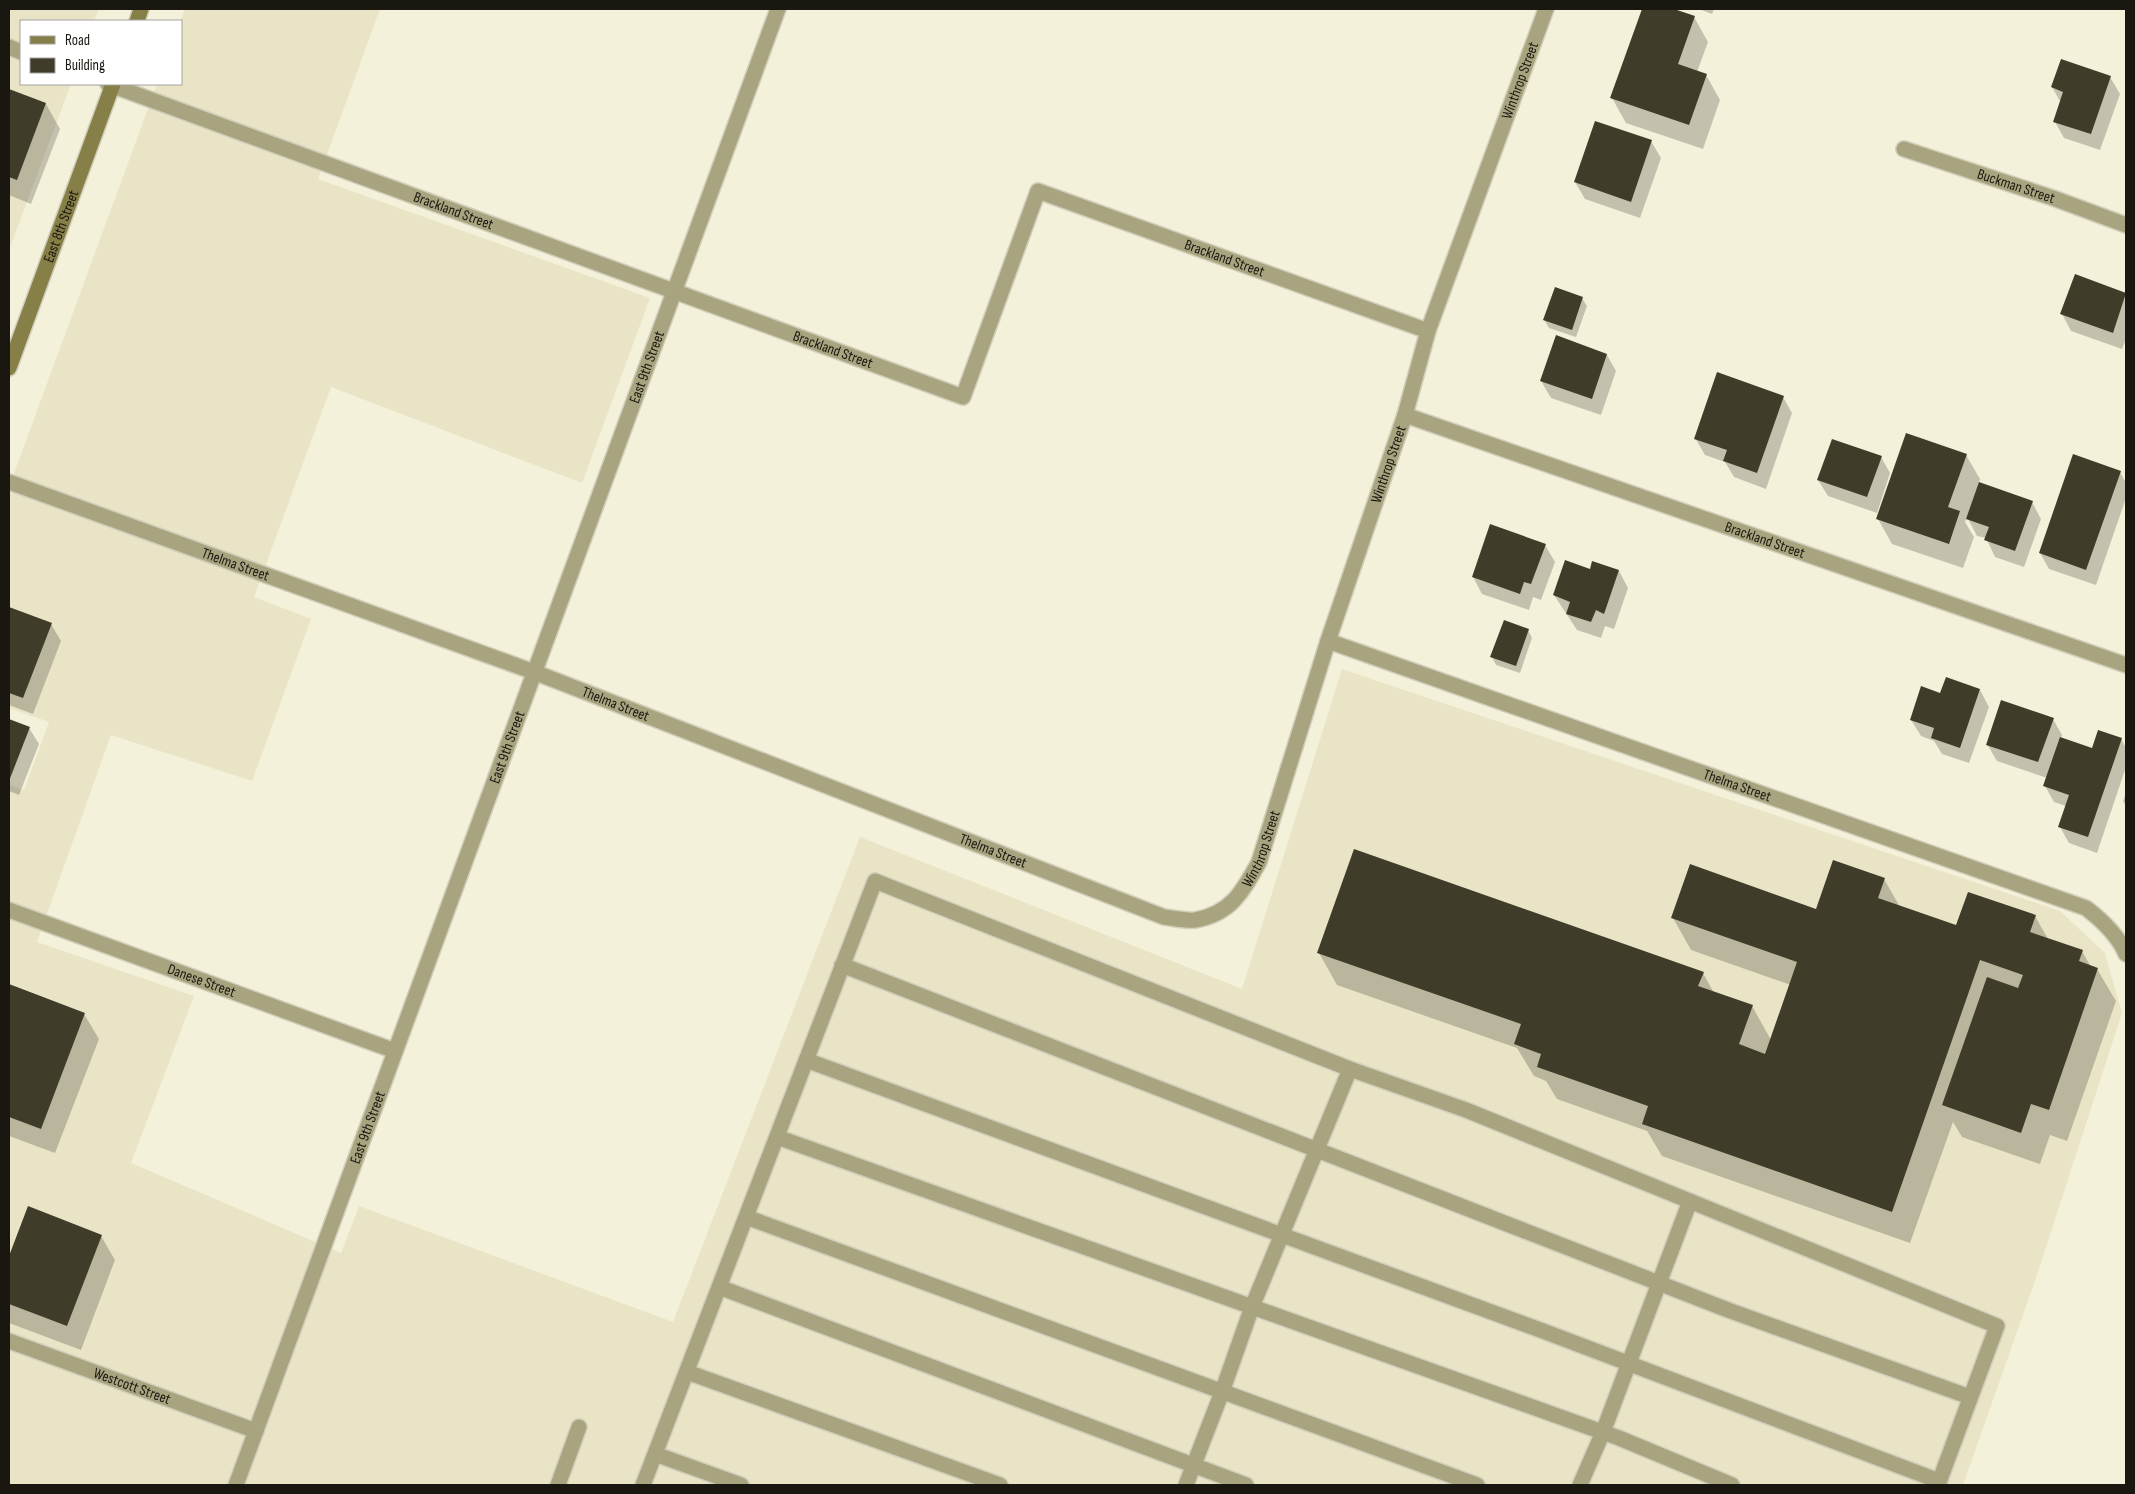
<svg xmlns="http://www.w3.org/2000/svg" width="2135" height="1494" font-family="'Sofia Sans Condensed',sans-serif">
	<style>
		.built { fill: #e9e4c6 }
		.shadow { fill: #0003 }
		.building { fill: #3f3d2a }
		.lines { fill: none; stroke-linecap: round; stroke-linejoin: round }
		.lane-casing { stroke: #d1ceba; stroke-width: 18 }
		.street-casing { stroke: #d1ceba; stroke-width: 18 }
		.secondary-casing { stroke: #d1ceba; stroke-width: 18 }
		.lane { stroke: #a9a480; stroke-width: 15 }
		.street { stroke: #a9a480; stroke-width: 15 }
		.secondary { stroke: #877f48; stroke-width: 15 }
		.labels { text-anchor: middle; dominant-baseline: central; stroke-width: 5; stroke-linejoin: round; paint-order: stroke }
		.street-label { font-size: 15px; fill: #19170f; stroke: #fff }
	</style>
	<rect width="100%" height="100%" fill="#f4f1da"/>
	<!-- built -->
	<path class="built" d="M9 9H99L94 21H21V84H71L9 250Z
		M185 9H380L318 179 650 298 582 483 331 387 254 597 311 619 252 781 111 735 37 942 194 996 131 1163 341 1253 359 1206 673 1322 860 837 1242 989 1342 669 2060 911 2105 953 2122 1013 2037 1275 1963 1485H9V785L24 790 49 722 9 708V487L157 84H181L180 21Z"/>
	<!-- shadow -->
	<path class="shadow" d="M1643 9H1670L1694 17 1708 42 1697 72 1706 75 1720 100 1703 149 1626 123 1612 98Z
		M1699 9H1714L1712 14Z
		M2110 77 2120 94 2100 150 2064 138 2055 122 2061 103 2052 87Z
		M9 90 46 104 60 129 31 204 9 195Z
		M1651 141 1661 158 1640 218 1585 199 1575 182Z
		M2076 276 2126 294V339L2122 349 2071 331 2062 314Z
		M1582 298 1587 306 1576 337 1549 328 1544 320Z
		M1607 355 1616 371 1601 415 1551 398 1541 381Z
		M1783 397 1792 413 1766 489 1734 477 1725 462 1705 455 1695 438Z
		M1966 455 1980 479 1979 483 2032 502 2041 519 2024 567 1995 557 1986 538 1977 536 1967 517 1965 522 1974 537 1963 568 1892 544 1878 519Z
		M1881 457 1890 473 1877 513 1828 496 1818 480Z
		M2120 472 2126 483V498L2096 585 2049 569 2040 553Z
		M1545 545 1555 562 1541 600 1533 597 1529 610 1482 594 1473 577Z
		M1593 562 1619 571 1628 588 1614 629 1605 626 1601 638 1577 630 1554 595 1591 571Z
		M9 608 51 624 61 641 33 714 9 705Z
		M1528 630 1532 638 1520 673 1496 665 1492 657Z
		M1980 690 1989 707 1969 763 1942 754 1934 741 1921 736 1911 720 1941 694Z
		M2053 719 2062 735 2061 738 2092 749 2121 739 2126 748V767L2097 853 2069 843 2060 827 2066 806 2054 802 2045 786 2047 778 1997 761 1987 744Z
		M9 720 29 728 39 744 19 795 9 791Z
		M2126 793V806L2123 801Z
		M1884 879 1900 907 1957 927 2035 916 2048 939 2082 951 2091 967 2097 969 2116 1001 2067 1141 2050 1135 2040 1164 1962 1137 1953 1122 1910 1243 1662 1156 1647 1131 1557 1099 1546 1081 1534 1076 1517 1048 1337 985 1319 953 1703 973 1714 993 1752 1006 1771 1040 1791 985 1691 950 1673 918 1817 910Z
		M9 985 84 1014 99 1039 55 1153 9 1136Z
		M29 1208 101 1236 115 1260 81 1350 9 1323V1259Z"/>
	<!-- building -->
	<path class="building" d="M1642 9H1674L1695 16 1678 64 1707 74 1689 125 1610 98Z
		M2061 59 2111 76 2091 134 2053 122 2063 92 2051 87Z
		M9 89 46 103 17 180 9 177Z
		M1595 121 1652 140 1631 202 1574 182Z
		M2075 274 2126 293 2113 333 2060 314Z
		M1555 287 1583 297 1572 330 1543 320Z
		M1556 335 1607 354 1592 399 1540 381Z
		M1717 372 1784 396 1757 473 1723 461 1727 450 1694 439Z
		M1906 433 1967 454 1948 507 1960 511 1949 544 1876 519Z
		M1832 439 1882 456 1867 497 1817 480Z
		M2073 454 2121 471 2086 570 2039 553Z
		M1979 482 2033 501 2015 551 1984 540 1989 527 1966 519Z
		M1490 524 1546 544 1531 584 1524 582 1520 594 1472 577Z
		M1565 560 1590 569 1592 561 1619 570 1604 614 1596 610 1591 622 1566 614 1570 602 1553 595Z
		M9 607 52 623 23 698 9 693Z
		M1504 620 1529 629 1516 666 1490 657Z
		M1946 677 1980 689 1960 748 1931 738 1934 728 1910 720 1921 686 1940 693Z
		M2001 700 2054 718 2038 762 1986 745Z
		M9 719 30 727 9 781Z
		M2098 730 2122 738 2088 837 2058 827 2069 795 2043 786 2060 737 2092 748Z
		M1354 849 1704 972 1698 986 1753 1005 1739 1044 1765 1054 1797 962 1671 918 1690 864 1816 909 1833 860 1885 878 1878 898 1956 925 1968 892 2036 915 2030 932 2083 950 2079 961 2098 968 2049 1110 2031 1104 2021 1133 1942 1105 1987 977 2018 988 2023 975 1980 960 1892 1212 1642 1124 1648 1106 1537 1067 1541 1054 1514 1044 1521 1024 1317 953Z
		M9 984 85 1013 41 1129 9 1117Z
		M28 1206 102 1235 67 1326 9 1304V1256Z"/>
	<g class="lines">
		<defs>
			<path id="lane" d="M842 965 1728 1310 1970 1397
				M806 1060 1543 1331 1939 1481
				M777 1137 1619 1438 1732 1485
				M746 1217 1477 1485
				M719 1287 1246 1485
				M687 1372 1000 1485
				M655 1454 741 1485
				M558 1485 579 1427
				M643 1485 875 881 1350 1069 1466 1110 1997 1326 1938 1485
				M1186 1485 1222 1392 1252 1307 1350 1069
				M1580 1485 1603 1432 1690 1201"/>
			<g id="street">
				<path d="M9 47 21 52"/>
				<path id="s1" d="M108 84 963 397 1038 191 1428 331"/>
				<path id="s2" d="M1904 149 2053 198 2126 225"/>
				<path id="s3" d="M1405 415 2126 665"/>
				<path id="s4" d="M9 482 534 672 1164 917C1173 918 1185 921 1195 920 1231 914 1243 891 1259 862L1328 641 1405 415 1428 331 1546 9"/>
				<path id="s5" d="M1328 641 2086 908C2103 921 2118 935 2126 954"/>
				<path id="s6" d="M9 910 395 1051"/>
				<path id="s7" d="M9 1341 256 1431"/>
				<path id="s8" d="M236 1485 778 9"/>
			</g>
			<g id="secondary">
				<path d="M137 21 141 9"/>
				<path id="s9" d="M9 368 113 84"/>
			</g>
		</defs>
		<!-- lane casing -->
		<use href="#lane" class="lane-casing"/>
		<!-- street casing -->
		<use href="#street" class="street-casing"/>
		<!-- secondary casing -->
		<use href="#secondary" class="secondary-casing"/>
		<!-- lane -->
		<use href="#lane" class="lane"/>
		<!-- street -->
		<use href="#street" class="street"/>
		<!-- secondary -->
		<use href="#secondary" class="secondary"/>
	</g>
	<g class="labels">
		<!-- street labels -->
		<g class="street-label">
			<text stroke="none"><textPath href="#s4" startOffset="2180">Winthrop Street</textPath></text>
			<text stroke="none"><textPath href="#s2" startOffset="118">Buckman Street</textPath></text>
			<text stroke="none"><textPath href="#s1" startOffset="368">Brackland Street</textPath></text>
			<text stroke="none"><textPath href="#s9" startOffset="151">East 8th Street</textPath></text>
			<text stroke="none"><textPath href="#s1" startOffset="1328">Brackland Street</textPath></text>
			<text stroke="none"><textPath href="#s1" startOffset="772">Brackland Street</textPath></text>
			<text stroke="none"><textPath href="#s8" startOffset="1191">East 9th Street</textPath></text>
			<text stroke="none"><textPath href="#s4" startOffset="1774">Winthrop Street</textPath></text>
			<text stroke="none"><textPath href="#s3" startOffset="381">Brackland Street</textPath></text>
			<text stroke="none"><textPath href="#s4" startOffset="241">Thelma Street</textPath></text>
			<text stroke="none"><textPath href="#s4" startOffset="646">Thelma Street</textPath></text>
			<text stroke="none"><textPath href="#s8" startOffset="786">East 9th Street</textPath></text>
			<text stroke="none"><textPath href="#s5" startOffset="434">Thelma Street</textPath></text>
			<text stroke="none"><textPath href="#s4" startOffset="1369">Winthrop Street</textPath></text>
			<text stroke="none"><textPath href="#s4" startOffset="1051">Thelma Street</textPath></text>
			<text stroke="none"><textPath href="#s6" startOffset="205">Danese Street</textPath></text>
			<text stroke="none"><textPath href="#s8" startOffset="381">East 9th Street</textPath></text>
			<text stroke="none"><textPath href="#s7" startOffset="131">Westcott Street</textPath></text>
		</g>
	</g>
	<!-- border -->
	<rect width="2135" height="1494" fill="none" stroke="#19170f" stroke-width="20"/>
	<!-- legend -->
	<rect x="20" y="20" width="162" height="65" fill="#ffffff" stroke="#a3a29f"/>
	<rect x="30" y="36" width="25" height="8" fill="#877f48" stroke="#a3a29f"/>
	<text x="65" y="45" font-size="15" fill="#19170f">Road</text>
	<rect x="30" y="58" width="25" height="15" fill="#3f3d2a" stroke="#a3a29f"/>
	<text x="65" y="70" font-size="15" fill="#19170f">Building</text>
</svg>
